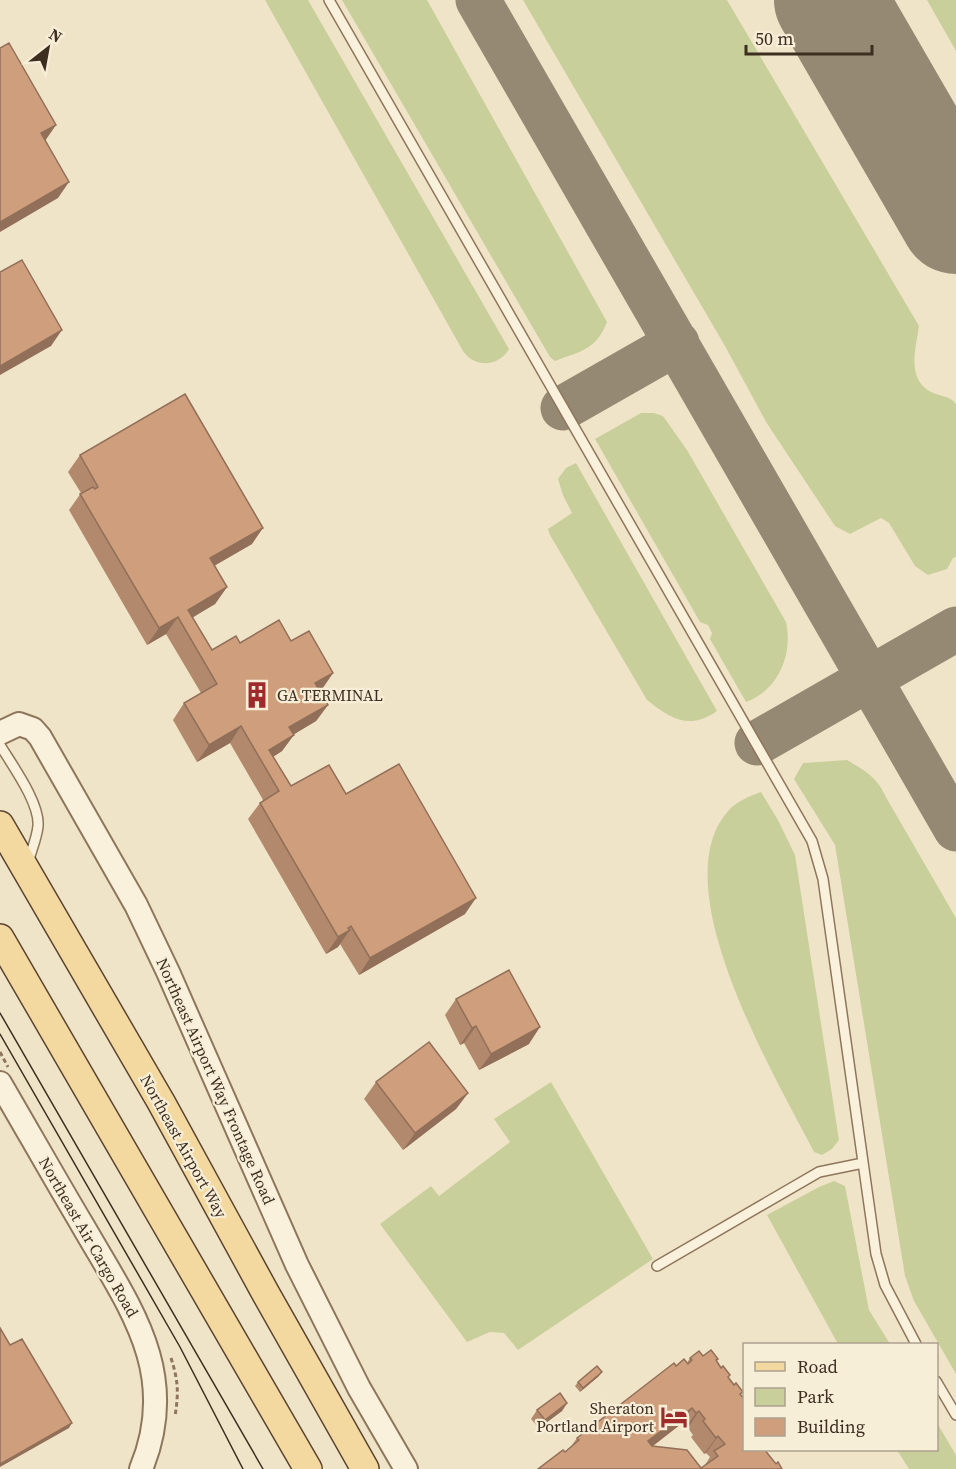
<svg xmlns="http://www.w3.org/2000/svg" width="956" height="1469" font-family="'Source Serif 4',serif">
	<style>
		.green { fill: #c9cf9b }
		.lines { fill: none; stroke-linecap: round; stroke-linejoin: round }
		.taxiway { stroke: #968974; stroke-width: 45 }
		.runway { stroke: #968974; stroke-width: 112 }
		.service-casing { stroke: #8d765c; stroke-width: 12 }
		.tertiary-casing { stroke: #8d765c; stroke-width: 26 }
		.primary-casing { stroke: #5b4430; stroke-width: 30 }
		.path { stroke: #8d765c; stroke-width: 3; stroke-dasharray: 4.5 3; stroke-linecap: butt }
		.service { stroke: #faf1dc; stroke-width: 9 }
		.tertiary { stroke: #faf1dc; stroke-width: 22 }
		.primary { stroke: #f3d9a0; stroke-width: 27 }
		.tram { stroke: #3d2e20; stroke-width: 1.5 }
		.wall { fill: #b2896c; fill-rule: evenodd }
		.shaded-wall { fill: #916f58 }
		.building { fill: #cf9f7d; stroke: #916f58; stroke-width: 1.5; fill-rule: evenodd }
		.labels { text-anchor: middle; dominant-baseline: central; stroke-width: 4.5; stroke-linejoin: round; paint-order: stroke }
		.poi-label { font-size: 16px; fill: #3d2e20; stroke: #f7eed8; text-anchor: start }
		.street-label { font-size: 16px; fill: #3d2e20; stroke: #f7eed8 }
	</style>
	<rect width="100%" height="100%" fill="#f0e4c8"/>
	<!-- green -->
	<path class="green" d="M265 0H308L509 349C499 367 474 368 463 351Z
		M342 0H427L607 322C596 350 581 351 555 361L550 357Z
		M523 0H727L919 326C916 348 906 379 931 392 941 397 949 395 956 404V557L953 558 947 569 928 575 915 566 889 523 881 518 850 534 835 526 766 422 725 346Z
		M927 0H956V51Z
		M641 413H654L663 416 687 450 786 622C793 654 779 690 746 702L710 639 712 633 708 625 700 622 595 439Z
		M576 463 717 711C689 731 670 718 647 700L550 535 548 529 572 513 563 495 558 479 566 468Z
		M847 760C867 772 877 777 887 799L956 918V1374L914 1301 905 1276 835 845 794 779 803 763Z
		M761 792 778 820 795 855 839 1140 832 1149 822 1155 814 1152C776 1078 660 884 729 810 737 801 750 796 761 792Z
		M551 1082 653 1259 518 1350 504 1333 490 1332 467 1342 380 1224 431 1186 439 1196 510 1142 494 1119Z
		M834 1181 845 1186 869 1310 890 1344H838L767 1215 819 1187Z
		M937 1423 956 1455V1469H909L897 1450H936Z"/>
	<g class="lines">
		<!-- taxiway -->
		<path class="taxiway" d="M478 0 956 829
			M563 408 677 343
			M757 743 956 629"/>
		<!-- runway -->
		<path class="runway" d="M830 0 956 218"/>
		<defs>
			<path id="service" d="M329 0 812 841 823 879 876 1254 885 1285 916 1344
				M0 745C12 765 40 803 38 826 37 838 31 851 28 863
				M657 1266 819 1172 863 1163
				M936 1381 956 1415"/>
			<path id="tertiary" d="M0 733 19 724 33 729 40 737 136 905 168 972 297 1265 359 1388 406 1469
				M0 1083C28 1131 55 1179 83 1226 129 1306 181 1373 141 1469"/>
			<path id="primary" d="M0 825 161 1102 266 1294 365 1469
				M0 938 308 1469"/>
		</defs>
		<!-- service casing -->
		<use href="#service" class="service-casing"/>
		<!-- tertiary casing -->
		<use href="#tertiary" class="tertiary-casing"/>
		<!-- primary casing -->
		<use href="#primary" class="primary-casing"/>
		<!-- path -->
		<path class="path" d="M0 1052 8 1067
			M171 1358C178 1380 179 1392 175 1416"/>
		<!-- service -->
		<use href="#service" class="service"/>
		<!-- tertiary -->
		<use href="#tertiary" class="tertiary"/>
		<!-- primary -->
		<use href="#primary" class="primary"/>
		<!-- tram -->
		<path class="tram" d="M0 1013 263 1469
			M0 1034 180 1347 243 1469"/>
	</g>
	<!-- wall -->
	<path class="wall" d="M80 455 252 544 214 566 227 587 215 604 192 617 212 650 240 643 291 641 333 673 322 689 319 691 328 705 316 721 294 734 282 751 273 757 291 786 346 794 465 914 359 975 340 944 338 947 326 954 248 819 260 803 263 801 262 798 230 743 197 762 173 720 184 703 201 693 166 634 147 645 69 510 81 493 68 472Z
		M456 999 529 1044 479 1070 464 1043 460 1045 445 1015Z
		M376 1082 468 1093 456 1109 403 1150 364 1099Z
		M703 1356 716 1361 721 1368 730 1375 728 1378 741 1394 744 1449 776 1464 782 1469H538L565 1452 570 1448 577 1438 676 1366 687 1363 690 1358ZM681 1424 685 1429 688 1428 693 1435 691 1437 704 1454 706 1453 710 1457 705 1465 701 1468 653 1446Z
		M599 1376 580 1392 575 1386 578 1382Z
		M567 1403 562 1411 539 1428 531 1419 537 1410Z"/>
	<!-- shaded-wall -->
	<path class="shaded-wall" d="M56 125 45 141 41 133Z
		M69 182 58 198 0 232V222Z
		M62 330 51 346 0 375V366Z
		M263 528 252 544 198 575 210 558Z
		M227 587 215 604 182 624 188 610Z
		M178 617 166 634 147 645 159 628Z
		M333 673 322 689 304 700 315 683Z
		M328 705 316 721 278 744 289 727Z
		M241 726 230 743 197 762 209 745Z
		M294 735 282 751 263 763 269 750Z
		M476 898 465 914 359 975 370 958Z
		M351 926 346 932 350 930 338 947 326 954 338 937Z
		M476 1026 464 1043 460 1045 472 1028Z
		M540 1027 529 1044 479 1070 491 1054Z
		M468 1093 456 1109 403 1150 415 1133Z
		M602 1372 599 1376 580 1392 583 1388Z
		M567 1403 562 1411 539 1428 545 1420Z
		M692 1408 681 1424 637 1458 648 1441Z
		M699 1411 688 1428 685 1429 696 1413Z
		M72 1423 69 1428 0 1467V1464Z
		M718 1436 706 1453 704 1454 716 1438Z"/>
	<!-- building -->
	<path class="building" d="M9 43 56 125 41 133 69 182 0 222V48Z
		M22 260 62 330 0 366V272Z
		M185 394 263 528 210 558 227 587 188 610 212 650 236 636 240 643 279 620 291 641 309 631 333 673 315 683 328 705 289 727 294 735 269 750 291 786 329 765 346 794 399 764 476 898 370 958 351 926 348 928 350 930 338 937 260 803 279 791 241 726 209 745 184 703 217 684 178 617 159 628 80 494 93 487 95 489 98 487 80 455Z
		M509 970 540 1027 491 1054 476 1026 472 1028 456 999Z
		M429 1042 468 1093 415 1133 376 1082Z
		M0 1328 10 1345 22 1339 72 1423 0 1464Z
		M711 1350 718 1359 716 1360 721 1368 723 1366 730 1375 728 1377 734 1385 736 1383 743 1392 740 1394 744 1399V1449H764L776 1464 778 1462 782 1469H538L563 1450 565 1452 579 1440 577 1438 674 1363 676 1366 684 1359 688 1364 692 1360 690 1358 699 1351 703 1356ZM692 1408 696 1413 699 1411 705 1419 703 1421 716 1438 718 1436 725 1444 714 1451 718 1456 701 1468 687 1450 652 1446 648 1441Z
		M597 1366 602 1372 583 1388 578 1382Z
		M560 1393 567 1403 545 1420 537 1410Z"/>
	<!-- icons -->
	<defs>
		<symbol id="building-bare" viewBox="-9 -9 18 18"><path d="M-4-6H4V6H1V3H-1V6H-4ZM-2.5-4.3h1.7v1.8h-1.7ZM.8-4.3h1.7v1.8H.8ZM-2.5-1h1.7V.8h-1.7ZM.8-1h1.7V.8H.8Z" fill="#9e2a2b" stroke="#f7eed8" stroke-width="2.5" paint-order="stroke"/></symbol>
		<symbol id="hotel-bare" viewBox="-9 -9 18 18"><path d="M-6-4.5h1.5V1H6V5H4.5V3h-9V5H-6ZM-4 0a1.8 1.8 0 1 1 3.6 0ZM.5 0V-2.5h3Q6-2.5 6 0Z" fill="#9e2a2b" stroke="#f7eed8" stroke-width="2.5" paint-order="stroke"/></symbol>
	</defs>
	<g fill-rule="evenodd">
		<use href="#building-bare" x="238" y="676" width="38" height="38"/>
		<use href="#hotel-bare" x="655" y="1398" width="38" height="38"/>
	</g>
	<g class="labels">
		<!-- poi labels -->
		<g class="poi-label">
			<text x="277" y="695">GA TERMINAL</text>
			<text x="654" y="1408" text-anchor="end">Sheraton<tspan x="654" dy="18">Portland Airport</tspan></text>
		</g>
		<!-- street labels -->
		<g class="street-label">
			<text transform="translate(216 1081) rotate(66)">Northeast Airport Way Frontage Road</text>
			<text transform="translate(184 1146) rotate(61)">Northeast Airport Way</text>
			<text transform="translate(89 1237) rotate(60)">Northeast Air Cargo Road</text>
		</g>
	</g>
	<!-- legend -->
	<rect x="743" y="1343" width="195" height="108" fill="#f7eed8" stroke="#ada18e" stroke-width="1.5"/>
	<rect x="755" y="1362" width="30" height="9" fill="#f3d9a0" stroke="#ada18e" stroke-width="1.5"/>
	<text x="797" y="1373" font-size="18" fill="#3d2e20">Road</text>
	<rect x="755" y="1388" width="30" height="18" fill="#c9cf9b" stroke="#ada18e" stroke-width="1.5"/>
	<text x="797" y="1403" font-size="18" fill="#3d2e20">Park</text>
	<rect x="755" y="1418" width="30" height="18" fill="#cf9f7d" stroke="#ada18e" stroke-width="1.5"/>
	<text x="797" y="1433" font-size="18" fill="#3d2e20">Building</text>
	<!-- north arrow -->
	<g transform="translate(48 48) rotate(31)" stroke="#f7eed8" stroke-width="4.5" paint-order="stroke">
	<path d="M0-4.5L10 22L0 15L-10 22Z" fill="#3d2e20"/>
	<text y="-9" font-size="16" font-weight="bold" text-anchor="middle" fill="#3d2e20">N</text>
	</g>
	<!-- scale -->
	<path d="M746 45v9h126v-9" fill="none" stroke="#3d2e20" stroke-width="3"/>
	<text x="755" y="45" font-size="18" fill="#3d2e20" stroke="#f7eed8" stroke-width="4.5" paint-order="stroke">50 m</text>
</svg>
